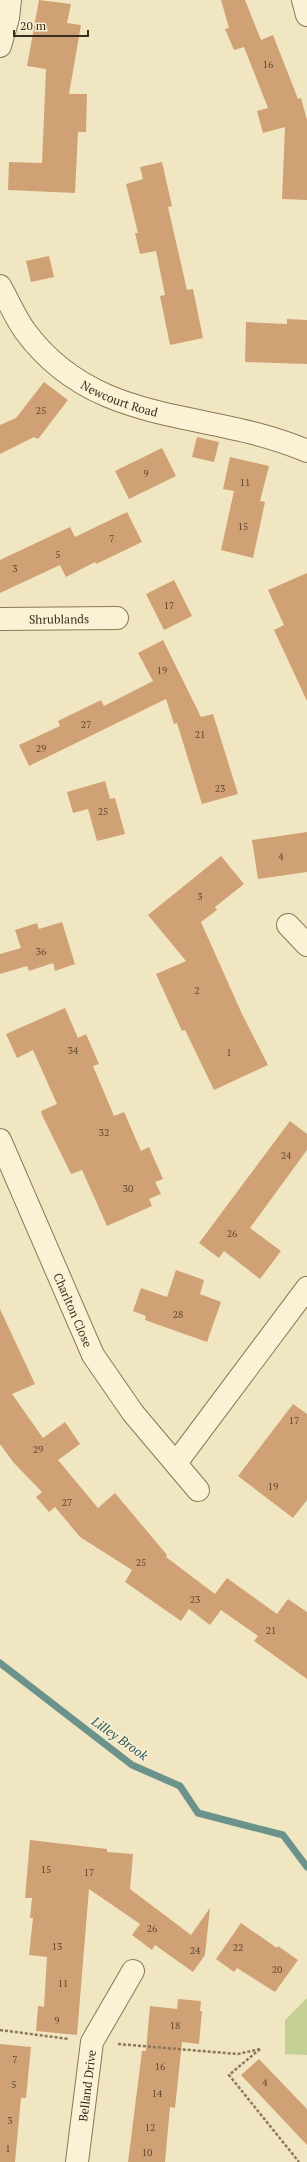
<svg xmlns="http://www.w3.org/2000/svg" width="307" height="2162" font-family="'PT Serif',serif">
	<style>
		.green { fill: #c5d095 }
		.lines { fill: none; stroke-linecap: round; stroke-linejoin: round }
		.stream { stroke: #6b928b; stroke-width: 7 }
		.building { fill: #d1a176 }
		.minor-casing { stroke: #8c7758; stroke-width: 24 }
		.path { stroke: #8c7758; stroke-width: 2.5; stroke-dasharray: 3 2; stroke-linecap: butt }
		.minor { stroke: #fbf2d6; stroke-width: 22 }
		.labels { text-anchor: middle; dominant-baseline: central; stroke-width: 3.5; stroke-linejoin: round; paint-order: stroke }
		.number-label { font-size: 10px; fill: #604a33 }
		.street-label { font-size: 12px; fill: #3b2d1d; stroke: #f8efd2 }
		.water-label { font-size: 13px; font-style: italic; fill: #2b5b5b; stroke: #f8efd2 }
	</style>
	<rect width="100%" height="100%" fill="#f1e6c2"/>
	<!-- green -->
	<path class="green" d="M307 1998V2055L285 2054V2020Z"/>
	<g class="lines">
		<!-- stream -->
		<path class="stream" d="M0 1663 132 1765 180 1786 198 1813 283 1835 307 1867"/>
	</g>
	<!-- building -->
	<path class="building" d="M39 0 71 4 67 23 81 25 69 94H87L86 132H78L75 193 8 190 9 162 42 163 46 69 27 66Z
		M221 0H245L261 40 273 35 298 99 301 98 307 120V200L282 199 285 127 263 133 257 111 268 108 244 47 234 50 225 29 229 28Z
		M162 162 172 206 168 207 187 290 193 289 203 338 170 345 160 296 165 295 156 251 140 254 135 233H138L126 184 143 179 140 167Z
		M49 256 54 277 31 282 26 261Z
		M287 319 307 320V364L245 362 246 322 287 324Z
		M44 382 68 400 38 439 34 437 0 454V425L16 418Z
		M197 437 219 442 214 462 192 457Z
		M162 448 176 476 129 499 115 471Z
		M230 457 269 466 260 501 265 502 253 558 221 550 234 491 223 489Z
		M127 512 142 542 96 564 95 562 66 577 60 565 0 593V560L70 527 75 537Z
		M307 573V701L274 630 284 625 268 590Z
		M174 580 192 616 164 630 146 594Z
		M163 640 201 717 213 714 238 794 202 804 177 723 174 724 166 699 29 766 19 745 60 726 58 721 101 700 104 706 153 681 138 653Z
		M105 781 110 799 115 798 125 834 97 841 88 809 73 813 67 792Z
		M307 832V872L258 879 252 840Z
		M221 856 244 884 215 907 217 910 201 922 242 1014 268 1065 214 1090 185 1030 182 1031 156 974 186 961 148 915Z
		M62 922 75 964 55 971 53 963 29 971 27 966 0 974V954L21 948 15 930 37 923 39 929Z
		M65 1008 78 1038 86 1034 99 1064 93 1066 114 1116 124 1112 141 1151 149 1147 163 1179 155 1182 161 1194 149 1199 152 1206 107 1226 82 1170 71 1174 42 1115 41 1111 57 1104 33 1050 17 1058 6 1034Z
		M290 1121 307 1134V1150L250 1228 281 1251 260 1279 224 1251 219 1258 199 1243Z
		M176 1270 204 1280 200 1294 221 1302 207 1342 145 1320 146 1316 133 1311 141 1288 167 1297Z
		M0 1309 35 1384 12 1394 43 1438 65 1422 80 1444 58 1460 98 1508 115 1493 167 1555 166 1557 215 1594 227 1578 277 1614 288 1599 307 1612V1679L254 1641 258 1636 221 1610 210 1625 189 1609 181 1621 125 1582 132 1570 80 1537 55 1507 49 1512 36 1497 42 1492 13 1462 0 1444Z
		M293 1404 307 1414V1500L293 1518 238 1476Z
		M30 1840 107 1849V1852L133 1854 130 1889 191 1935 210 1908 205 1955 193 1972 155 1945 152 1950 132 1935 140 1924 89 1889 77 2035 36 2031 38 2006 44 2007 47 1957 29 1955 33 1918H30L32 1898H25Z
		M241 1923 277 1948 278 1946 298 1960 275 1992 237 1968 234 1972 216 1959Z
		M178 1999 201 2001 200 2011H202L199 2044 182 2042 175 2108 170 2107 165 2162H128L142 2051H146L150 2006 177 2009Z
		M0 2044 31 2047 26 2098H21L15 2162H0Z
		M259 2059 307 2109V2145L241 2075Z"/>
	<g class="lines">
		<defs>
			<g id="minor">
				<path d="M303 0 307 15"/>
				<path d="M0 46 8 18 10 0"/>
				<path id="s1" d="M0 286C8 300 15 317 25 331 97 429 208 408 307 451"/>
				<path id="s2" d="M0 619 117 618"/>
				<path d="M288 925 307 945"/>
				<path id="s3" d="M0 1140 93 1355 133 1413 198 1490"/>
				<path d="M176 1463 307 1288"/>
				<path id="s4" d="M77 2162 92 2042 133 1971"/>
			</g>
		</defs>
		<!-- minor casing -->
		<use href="#minor" class="minor-casing"/>
		<!-- path -->
		<path class="path" d="M0 2030 69 2039
			M118 2044 238 2054 260 2049
			M260 2049 229 2075 299 2162"/>
		<!-- minor -->
		<use href="#minor" class="minor"/>
	</g>
	<g class="labels">
		<!-- number labels -->
		<g class="number-label">
			<text x="268" y="64">16</text>
			<text x="41" y="410">25</text>
			<text x="146" y="473">9</text>
			<text x="245" y="482">11</text>
			<text x="243" y="526">15</text>
			<text x="112" y="538">7</text>
			<text x="58" y="554">5</text>
			<text x="15" y="568">3</text>
			<text x="169" y="605">17</text>
			<text x="162" y="670">19</text>
			<text x="86" y="724">27</text>
			<text x="200" y="734">21</text>
			<text x="41" y="748">29</text>
			<text x="220" y="788">23</text>
			<text x="103" y="811">25</text>
			<text x="281" y="856">4</text>
			<text x="200" y="896">3</text>
			<text x="41" y="951">36</text>
			<text x="197" y="990">2</text>
			<text x="73" y="1050">34</text>
			<text x="229" y="1052">1</text>
			<text x="104" y="1132">32</text>
			<text x="286" y="1155">24</text>
			<text x="128" y="1188">30</text>
			<text x="232" y="1233">26</text>
			<text x="178" y="1314">28</text>
			<text x="294" y="1420">17</text>
			<text x="38" y="1449">29</text>
			<text x="273" y="1486">19</text>
			<text x="67" y="1502">27</text>
			<text x="141" y="1562">25</text>
			<text x="195" y="1599">23</text>
			<text x="271" y="1630">21</text>
			<text x="46" y="1869">15</text>
			<text x="89" y="1872">17</text>
			<text x="152" y="1928">26</text>
			<text x="57" y="1946">13</text>
			<text x="238" y="1947">22</text>
			<text x="195" y="1950">24</text>
			<text x="277" y="1969">20</text>
			<text x="63" y="1983">11</text>
			<text x="57" y="2020">9</text>
			<text x="175" y="2025">18</text>
			<text x="15" y="2059">7</text>
			<text x="160" y="2066">16</text>
			<text x="265" y="2082">4</text>
			<text x="14" y="2084">5</text>
			<text x="157" y="2093">14</text>
			<text x="10" y="2120">3</text>
			<text x="150" y="2127">12</text>
			<text x="8" y="2148">1</text>
			<text x="147" y="2152">10</text>
		</g>
		<!-- street labels -->
		<g class="street-label">
			<text stroke="none"><textPath href="#s1" startOffset="170">Newcourt Road</textPath></text>
			<text stroke="none"><textPath href="#s2" startOffset="59">Shrublands</textPath></text>
			<text stroke="none"><textPath href="#s3" startOffset="185">Charlton Close</textPath></text>
			<text stroke="none"><textPath href="#s4" startOffset="77">Belland Drive</textPath></text>
		</g>
		<!-- water labels -->
		<g class="water-label">
			<text transform="translate(120 1738) rotate(35)">Lilley Brook</text>
		</g>
	</g>
	<!-- scale -->
	<path d="M14 30v6h74v-6" fill="none" stroke="#3b2d1d" stroke-width="2"/>
	<text x="20" y="30" font-size="12" fill="#3b2d1d" stroke="#f8efd2" stroke-width="3" paint-order="stroke">20 m</text>
</svg>
